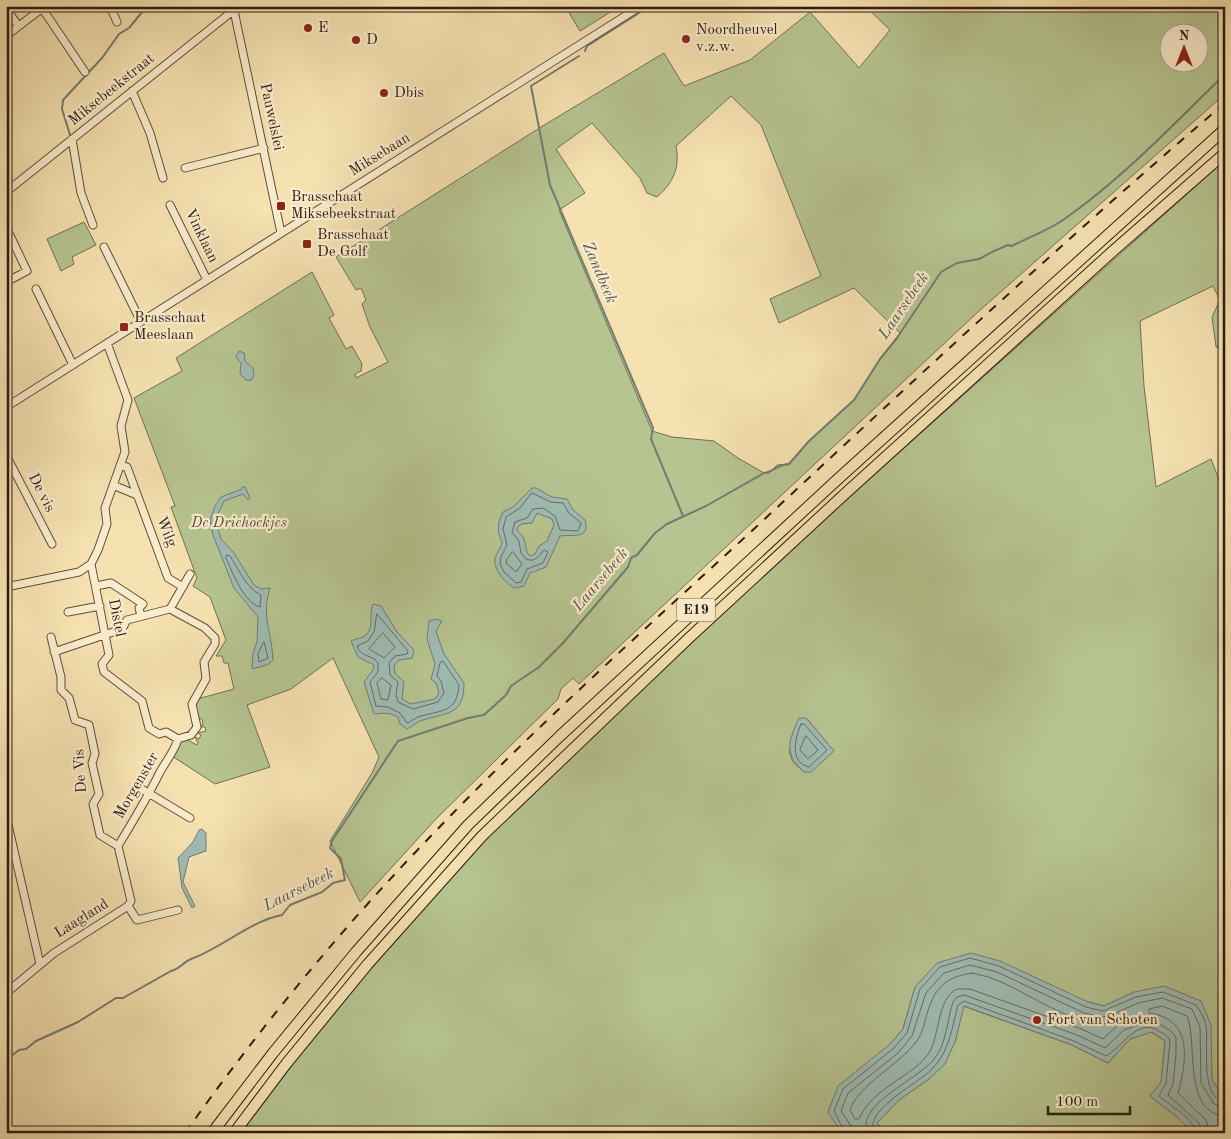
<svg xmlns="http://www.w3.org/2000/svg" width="1231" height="1139" font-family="'Old Standard TT',serif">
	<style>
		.green { fill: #b6c491; stroke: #727052; fill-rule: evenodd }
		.water { fill: #9fbcb4; stroke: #727c73; fill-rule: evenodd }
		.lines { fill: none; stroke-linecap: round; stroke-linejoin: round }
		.shore { stroke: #666c63; stroke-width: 1 }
		.stream { stroke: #727c73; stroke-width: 2 }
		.minor-casing { stroke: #604d3a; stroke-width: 9 }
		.highway-casing { stroke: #2e1b12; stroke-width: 12 }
		.minor { stroke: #f9eccc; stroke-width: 7 }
		.highway { stroke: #f6e2b1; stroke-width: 10 }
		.rail { stroke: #2e1b12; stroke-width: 2; stroke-dasharray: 9 9; stroke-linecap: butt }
		.poi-dot { fill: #8f2418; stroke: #f9eccc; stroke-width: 2 }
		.labels { text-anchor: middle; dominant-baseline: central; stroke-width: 4.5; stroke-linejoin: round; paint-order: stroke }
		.shield { fill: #f9eccc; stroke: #6b5a4a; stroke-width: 1 }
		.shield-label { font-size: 14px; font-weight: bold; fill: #2e1b12 }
		.poi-label { font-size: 15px; fill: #2e1b12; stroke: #f9eccc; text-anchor: start }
		.street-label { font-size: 15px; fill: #2e1b12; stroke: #f9eccc }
		.park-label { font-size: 15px; font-style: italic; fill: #574e38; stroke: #f9eccc }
		.water-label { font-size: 16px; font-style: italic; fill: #56534b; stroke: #f9eccc }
	</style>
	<rect width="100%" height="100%" fill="#f6e2b1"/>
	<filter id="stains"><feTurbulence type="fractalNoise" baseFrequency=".004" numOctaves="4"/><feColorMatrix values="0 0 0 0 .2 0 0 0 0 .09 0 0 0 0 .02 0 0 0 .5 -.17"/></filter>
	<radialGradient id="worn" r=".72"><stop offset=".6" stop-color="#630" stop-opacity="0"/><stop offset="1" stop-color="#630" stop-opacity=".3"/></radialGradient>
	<!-- green -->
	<path class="green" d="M565 6H620L580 31Z
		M865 6H1225V94L978 312 579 684 573 678 561 689 558 699 436 819 360 902 330 841 372 773 379 757 333 658 291 689 247 705 270 767 215 784 172 756 180 739H186L197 745 198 743 195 737 199 739 201 735 198 733 206 731 205 727H199L203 725 202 719 197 718 199 717 194 703 201 698 234 689 228 663H224L222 656H216L226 640 210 597 193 586 197 578 171 507 175 506 134 398 182 371 176 358 312 272 334 315 329 318 346 349 352 346 362 364 361 371 355 374 356 378 388 362 370 327 362 304 366 300 361 288 356 290 336 257 541 127 664 53 684 86 750 60 810 12 859 68 890 30ZM1168 32H1198V62H1168ZM731 96 761 125 821 276 770 299 779 323 854 288 900 333 880 359 854 400 809 441 789 464 777 465 769 473H764L738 458 714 441 672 437 652 431 559 210 585 193 556 149 592 123 640 178 647 193 657 197C674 182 680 167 676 146Z
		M1225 160V310L1221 342 1225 350 1216 347 1212 317 1220 300 1213 286 1140 321 1144 386 1156 487 1211 459 1225 495V1100L1212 1080 1211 1059 1134 992 1104 1006 1088 1002 915 987 903 1029 890 1044 841 1132 843 1133H241L291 1067 371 969 486 839 692 642 852 495ZM806 718 834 751 804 772 793 762 789 751Z
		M84 222 96 245 72 257 74 264 61 271 47 239Z
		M963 1006 1072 1045 1108 1063 1130 1039 1151 1032 1165 1041 1161 1083 1150 1096 1176 1116 1193 1133H885L877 1123 899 1100 929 1079 955 1042Z"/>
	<!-- water -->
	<path class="water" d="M239 351 244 353 245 361 253 368 254 376 251 380H246L240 374 241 363 236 357Z
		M242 487H245L250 498 248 500 243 494 224 501 215 520 221 539 234 553 254 585 261 589 270 588C261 616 272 633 273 660L267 665 252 669 253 653 257 642 258 617 234 588 213 535 210 520 215 506 221 497 242 489Z
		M532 488H536L552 497 567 499 573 510 585 520C591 540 572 534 560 536L546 567 530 573 524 586 514 588C505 582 493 570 495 558 497 552 501 548 502 543 497 531 497 524 503 512L513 507ZM537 513 552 519 554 525 547 541 539 546 535 554 530 556C524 550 527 545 524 539 522 533 518 534 517 528L521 524 532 523Z
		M373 604 381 606 397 632 414 650 412 658 399 660 394 666 395 673 404 682 402 699 411 704 435 699 439 693 436 683 431 679 435 664 427 639 429 621 437 619 442 621 436 631 444 654 464 683C464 717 446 712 420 721 416 723 411 727 407 729L400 724 398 717C388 712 384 713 374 714L364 682 373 670 374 665 358 657 351 641C356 638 362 639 366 635 375 627 368 614 373 604Z
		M799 718H806L834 751 811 772H804C784 754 788 742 799 718Z
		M202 829 206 833V851L189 857 183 882 195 906 192 908 182 888 178 858 193 842 199 830Z
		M971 953 1000 961 1088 1002 1104 1006 1134 992 1164 986 1201 1001 1211 1025 1212 1080 1225 1100V1133H1193L1176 1116 1150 1096 1161 1082 1165 1041 1152 1032 1130 1039 1108 1063 1072 1045 964 1006 955 1042 945 1064 929 1079 899 1100 877 1123 885 1133 841 1132 828 1112 838 1086 890 1044 903 1029 915 987 937 963Z"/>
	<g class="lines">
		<!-- shore -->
		<path class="shore" d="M532 493 551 502 563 503 569 513 581 523 578 531 560 530 555 516 543 508 533 509 527 518 515 522 512 532 519 541 521 553 525 558C534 564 539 556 544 550L548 552 543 563 527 569 521 582 516 583 504 572 500 564 501 557 507 545 503 529 506 517 520 508Z
			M513 552 522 564 516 572 506 563 507 559Z
			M227 555 230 556C239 570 246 588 261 595L260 607C245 604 232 572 226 558Z
			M377 614 408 651 407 654 395 656 389 663 390 675 398 682 396 694 398 702 413 709 438 702 444 693 441 681 437 676 440 663 443 661 459 685C457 712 443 710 421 716 416 717 412 721 407 723L400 713 388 707 376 706 370 682 378 672V663C372 654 361 658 357 646L368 641 374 632Z
			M383 633 395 647 384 658 369 649Z
			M264 642 268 658 259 662 258 654Z
			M382 678 391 685 388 700 381 699 377 683Z
			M801 724H804L827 750 809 767C789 762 795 739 801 724Z
			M806 736 818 750 808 759 800 750Z
			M972 973C979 975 987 976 994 979 1026 991 1082 1033 1116 1022L1118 1025 1103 1039 1079 1028 970 989H957C937 999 940 1033 930 1051 917 1075 872 1087 859 1119H855L850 1110C858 1085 899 1065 916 1042 921 1036 923 1028 925 1021 933 992 940 978 972 973Z
			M845 1133 834 1111 843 1089 894 1048 907 1033 920 989 940 967 970 958 999 966 1086 1007 1103 1011 1136 997 1163 992 1196 1005C1200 1011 1205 1019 1206 1026 1209 1043 1199 1099 1225 1102
			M852 1133 851 1126 841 1111 848 1093 898 1053 912 1036 926 993 944 973 970 965 997 972 1084 1013 1102 1017 1109 1016 1138 1003 1162 998 1192 1009 1200 1027 1201 1083 1214 1104 1225 1108
			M870 1133 866 1124C868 1099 921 1077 935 1058 947 1042 947 1020 953 1002L957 997 964 995 1077 1035 1105 1048 1124 1030 1148 1021 1156 1022 1171 1031 1176 1038V1055L1173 1084 1168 1095 1199 1123 1202 1133
			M879 1133 873 1126C871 1110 912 1085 924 1076 948 1058 951 1033 958 1005L964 1001 1074 1041 1106 1056C1121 1048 1138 1017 1159 1031 1164 1034 1168 1035 1170 1041L1166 1083 1159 1096C1169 1105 1194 1118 1196 1133
			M1210 1133 1206 1120 1178 1093C1187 1060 1193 1019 1149 1013V1009L1162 1006 1187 1016C1198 1041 1182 1114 1225 1116"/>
		<!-- stream -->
		<path class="stream" d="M585 51 587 46 650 6
			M579 56 531 86 550 185 653 428 651 439 683 516
			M70 135 62 109 63 100 102 58 119 34 129 28 147 6
			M6 1060 19 1050 26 1049 36 1041 78 1022 116 998H123L171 971C180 969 183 962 191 959 222 948 250 921 282 915L290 905 322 892 333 883 345 880 341 859 330 848 332 841 398 741 468 718 484 715 506 695 511 686 539 667 563 643 628 567 631 558 637 555 655 533 667 524 706 506 764 473C774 472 775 465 789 464L809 441 854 400 880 359 897 338 941 272 957 263 979 259 994 251 1008 245 1012 246C1029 237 1047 231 1063 220 1123 178 1173 125 1225 74"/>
		<defs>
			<path id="minor" d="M110 6 117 22
				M233 6 281 233
				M42 8 85 72
				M6 9 18 25
				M6 36 45 6
				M132 91 150 133 163 178
				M72 139 81 193 93 225
				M185 168 264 148
				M6 192 234 10
				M170 205 207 280
				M6 227 27 271 6 282
				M104 247 141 322
				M36 289 73 365
				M6 407 641 6
				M6 455 52 544
				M120 465 127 467 168 578 183 587
				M113 485 137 495
				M91 564 109 655 102 664 104 672 142 701 149 728 159 734 166 732 178 739 191 735 197 727 192 704 206 679 204 662 215 644V638L205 628 170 609
				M96 586 111 583 143 604 139 608 141 616
				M6 587 79 572 91 564 98 550 107 524 105 508 125 452 121 426 128 400 107 343
				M68 612 100 606
				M51 637 61 677V690L69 698 75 720 89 725 95 754 92 763 99 794 93 804 100 835 118 846 131 901 128 906
				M54 652 122 629 127 620 170 609 190 574
				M140 788 190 818
				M6 816 40 964
				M118 846C132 823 146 800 158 776 164 763 174 753 178 739
				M128 906 137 920 178 910
				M6 993 54 953 128 906"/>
			<path id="highway" d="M212 1133 273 1053 356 952 468 825 560 736 838 479 1225 129
				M234 1133 286 1064 367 965 482 836 689 638 848 491 1113 251 1225 153"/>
		</defs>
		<!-- minor casing -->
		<use href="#minor" class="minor-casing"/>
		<!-- highway casing -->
		<use href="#highway" class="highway-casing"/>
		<!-- minor -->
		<use href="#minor" class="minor"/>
		<!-- highway -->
		<use href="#highway" class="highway"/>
		<!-- rail -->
		<path class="rail" d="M185 1133C259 1029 340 930 429 838 533 729 645 629 755 528 910 384 1064 240 1225 103"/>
	</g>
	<!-- markers -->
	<g class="poi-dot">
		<circle cx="308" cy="28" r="5"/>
		<circle cx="686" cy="39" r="5"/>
		<circle cx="356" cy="40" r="5"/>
		<circle cx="384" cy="93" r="5"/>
		<rect x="276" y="201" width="10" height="10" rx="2.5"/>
		<rect x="302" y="239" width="10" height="10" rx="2.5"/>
		<rect x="119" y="322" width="10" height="10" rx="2.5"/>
		<circle cx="1037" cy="1020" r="5"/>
	</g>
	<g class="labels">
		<!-- shield labels -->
		<rect class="shield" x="677" y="598.5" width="38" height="23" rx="4"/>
		<g class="shield-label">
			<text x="696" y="610">E19</text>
		</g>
		<!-- poi labels -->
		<g class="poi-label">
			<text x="318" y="28">E</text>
			<text x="696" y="30">Noordheuvel<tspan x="696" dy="17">v.z.w.</tspan></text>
			<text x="366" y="40">D</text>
			<text x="394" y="93">Dbis</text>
			<text x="291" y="197">Brasschaat<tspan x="291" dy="17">Miksebeekstraat</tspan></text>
			<text x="317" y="235">Brasschaat<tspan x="317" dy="17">De Golf</tspan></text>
			<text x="134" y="318">Brasschaat<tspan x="134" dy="17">Meeslaan</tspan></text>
			<text x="1047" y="1020">Fort van Schoten</text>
		</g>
		<!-- street labels -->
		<g class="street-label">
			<text transform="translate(112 90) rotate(-39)">Miksebeekstraat</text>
			<text transform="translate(271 117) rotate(78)">Pauwelslei</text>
			<text transform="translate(380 155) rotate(-32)">Miksebaan</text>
			<text transform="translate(201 236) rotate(64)">Vinklaan</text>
			<text transform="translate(41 493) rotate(63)">De vis</text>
			<text transform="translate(166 532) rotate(68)">Wilg</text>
			<text transform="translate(116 618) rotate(79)">Distel</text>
			<text transform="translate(81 771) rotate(-94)">De Vis</text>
			<text transform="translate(137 786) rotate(-60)">Morgenster</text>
			<text transform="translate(82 919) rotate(-32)">Laagland</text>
		</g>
		<!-- park labels -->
		<g class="park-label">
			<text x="239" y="523">De Driehoekjes</text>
		</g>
		<!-- water labels -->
		<g class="water-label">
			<text transform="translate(599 273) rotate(67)">Zandbeek</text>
			<text transform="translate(904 306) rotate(-56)">Laarsebeek</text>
			<text transform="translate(601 580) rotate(-50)">Laarsebeek</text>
			<text transform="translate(299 890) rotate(-27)">Laarsebeek</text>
		</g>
	</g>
	<!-- margin -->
	<rect width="1231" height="1139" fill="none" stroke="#f6e2b1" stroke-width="25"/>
	<rect x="8" y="8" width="1216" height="1124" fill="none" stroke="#2e1b12" stroke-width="2.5"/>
	<rect x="12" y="12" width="1206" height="1114" fill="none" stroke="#2e1b12"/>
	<!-- north arrow -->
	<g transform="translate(1184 48)"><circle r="24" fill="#f9eccc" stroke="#a89882"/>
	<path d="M0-4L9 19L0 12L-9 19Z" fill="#8f2418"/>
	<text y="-8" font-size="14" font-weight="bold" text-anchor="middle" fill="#2e1b12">N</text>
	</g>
	<!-- scale -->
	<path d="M1048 1106v8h82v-8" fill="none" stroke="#2e1b12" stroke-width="2.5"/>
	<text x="1056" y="1106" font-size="15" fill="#2e1b12" stroke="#f9eccc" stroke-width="4" paint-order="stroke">100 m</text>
	<rect width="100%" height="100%" filter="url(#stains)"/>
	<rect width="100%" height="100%" fill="url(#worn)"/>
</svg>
